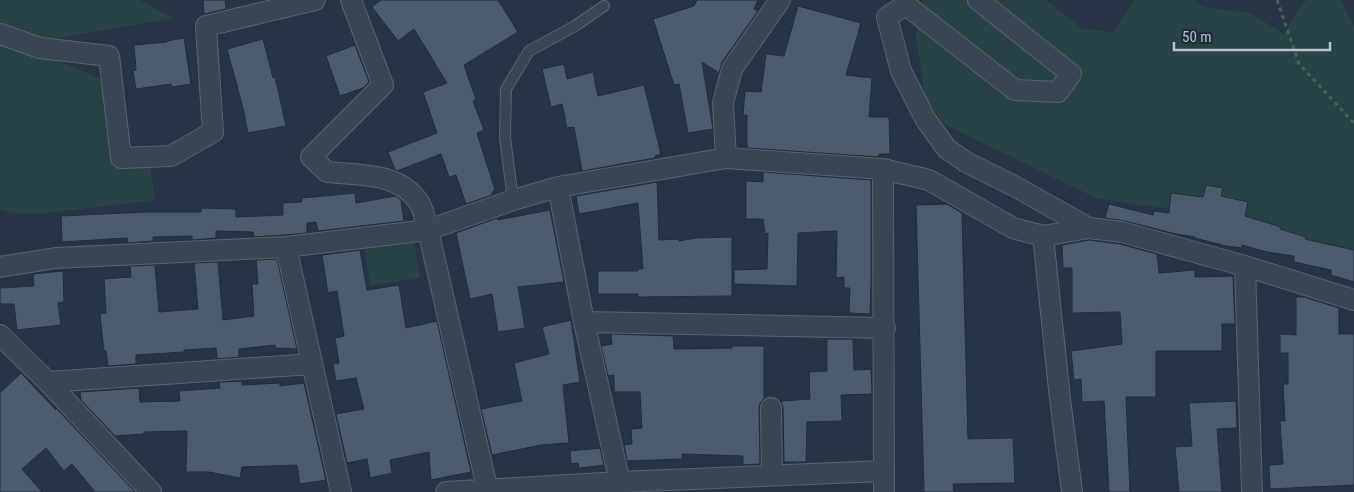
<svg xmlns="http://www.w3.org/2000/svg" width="1354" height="492" font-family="'Roboto Condensed',sans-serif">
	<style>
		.green { fill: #284346 }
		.building { fill: #4c5b6e; stroke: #212d3c }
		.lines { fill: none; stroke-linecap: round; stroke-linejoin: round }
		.service-casing { stroke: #596472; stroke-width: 12 }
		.minor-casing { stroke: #596472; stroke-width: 22 }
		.path { stroke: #476062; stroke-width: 3; stroke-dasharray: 4 4; stroke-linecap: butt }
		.service { stroke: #3b4654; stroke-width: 10 }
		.minor { stroke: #3b4654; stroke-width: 20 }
	</style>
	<rect width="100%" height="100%" fill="#263445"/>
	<!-- green -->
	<path class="green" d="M0 0H139L173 18 52 39 49 57 106 81 111 158 149 159 155 200 47 213H13L0 209Z
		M922 0H1046L1082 29 1113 32 1135 0H1195L1202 7 1250 13 1284 34 1302 4 1307 0H1342V3L1354 26V256L1174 210 1096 198 944 124 925 96 916 36Z
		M413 236 420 278 370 286 364 244Z"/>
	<!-- building -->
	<path class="building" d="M203 0H225L226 9 204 14Z
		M381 0H498L518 32 464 65 476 100 473 101 484 130 477 133 495 190 492 192V195L466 204 456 175 449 177 441 154 397 171 395 170 388 152 437 133 423 92 447 83 414 29 398 41 372 7Z
		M697 0H758L754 9 758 11 722 62 719 73 702 62 713 129 688 133 679 84 674 85 653 19 694 6Z
		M798 6 861 23 846 75 872 78 869 117H889L890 154H879V157L747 148V115H743L745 91 761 92 766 54 784 56Z
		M184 38 191 84 172 87 171 84 136 89 133 71 136 70 134 45 167 42V41Z
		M263 39 273 78 275 77 286 126 248 133 243 108 227 49Z
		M355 45 369 82 363 88 340 96 326 56Z
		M564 64 567 79 593 72 598 96 644 85 661 154 655 156V158L582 171 574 127 567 128 562 104 551 107 542 69Z
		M763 172 871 180V283L870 314 849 313 850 288H844V277L836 278 837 231 798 233 797 286 734 284V270L767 269 768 233 765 234 763 219H746V181L763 182Z
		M657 182 659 240 679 239V241L696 238 732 237V296L638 297V294H598V271H638V269H643L638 203 579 214 576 196Z
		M1206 185 1223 188 1221 196 1248 202 1245 216 1281 227 1280 229 1306 237 1305 239 1354 250V282L1331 275V270L1294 262V256L1267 252 1242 245V248L1226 246 1195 238V237L1176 234 1125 221 1105 218 1109 204 1153 215 1154 211 1169 213 1171 193 1203 197Z
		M355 193 356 203 396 196 401 200 404 221 318 231 316 222 307 223V233L285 235 254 237 253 232 216 231V238L192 240V236L153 237V241L128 243 127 238 62 242 61 216 147 212H201V208L236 209V217L283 215V203L302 202V198Z
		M947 204 962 213 968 439 1013 438 1015 483 953 484 954 492H924L916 205Z
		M550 210 564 282 518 287 525 328 498 332 492 294 470 299 456 233 497 218 498 220Z
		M1089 240 1120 244 1157 254 1159 273 1195 270V277L1233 276 1235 324H1222V351H1156V397H1126L1130 492H1109L1104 401 1082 402 1081 379 1074 380 1071 351 1122 344 1120 312 1072 313V268H1063L1062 245Z
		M360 250 367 290 399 285 406 328 437 321 471 472 431 480 429 452 390 460 392 473 370 478 367 459 347 463 336 414 364 409 356 378 336 381 333 364 339 363 335 338 344 336 337 291 328 293 322 255Z
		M277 259 297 349 275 348V345L239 349V357L217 359 216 348 184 350V352L136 355V364L108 366 106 351H104L100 314 106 313 104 279 131 277 130 266 155 265 159 312 198 309 194 263 218 262 223 320 254 316 252 284H258L256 260Z
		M63 271 64 302 58 303 61 325 17 330 14 304H0V288L34 286 33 274Z
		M1296 297H1304L1339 308V334H1354V485L1270 489 1269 465 1283 464 1280 421H1285L1283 384H1288V353H1280V334L1296 335Z
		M571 320 580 382 563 385 569 443 541 445 492 455 481 409 522 401 514 363 549 354 542 327Z
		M611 334 673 336 674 349 732 348V346H764V399L760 403 759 408 760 464 743 465V456L682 454V459L627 461 624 445 632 444 631 429 642 428 640 392H614V375L608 376 601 346 612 344Z
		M827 339H853L854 370 871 369 872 394 841 395 842 421 807 422 806 462H784L783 408 781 401 810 399 809 372 827 371Z
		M21 373 56 410 55 407 135 492H95L72 464 64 471 46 448 22 469 42 492H0V393Z
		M242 381V385L280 383V386L304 383 326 480 300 484 297 465 242 467 240 478 209 472H186L187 431 144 432V434L115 436 81 400 80 392 139 388 140 402 180 401 179 391 220 388 219 382Z
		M1236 401 1237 428 1217 429 1222 492H1179L1175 447 1192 446 1189 403Z
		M600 448 604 465 579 468 578 463 571 464 570 451Z"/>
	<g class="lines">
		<defs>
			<path id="service" d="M513 200 505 137 506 89 529 51 575 26 604 6"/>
			<path id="minor" d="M351 0 383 85 311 157 327 172C357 175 398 172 418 201 424 208 425 221 428 230L488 492
				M978 0 1071 74 1058 92 1015 90 906 5 887 17 901 71 926 120 947 149 966 162 1016 187 1089 228
				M0 34 40 48 109 56 121 158 171 156 213 132 206 26 315 0
				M726 158 723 103 732 69 780 0
				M883 169 884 492
				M558 187 584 322 622 492
				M1043 236 1060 399 1072 492
				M286 247 341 492
				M1245 266 1252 492
				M0 267 56 258 286 247 428 230 513 200 558 187 726 158 883 169 929 180 1013 228 1043 236 1089 228 1122 232 1245 266 1354 300
				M584 322 885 328
				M0 335 48 382 151 492
				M48 382 312 364
				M771 408 772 475
				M446 492 620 482 884 471"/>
		</defs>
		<!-- service casing -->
		<use href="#service" class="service-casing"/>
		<!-- minor casing -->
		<use href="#minor" class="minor-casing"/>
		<!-- path -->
		<path class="path" d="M1277 0 1299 64 1354 123"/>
		<!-- service -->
		<use href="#service" class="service"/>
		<!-- minor -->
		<use href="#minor" class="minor"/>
	</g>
	<!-- scale -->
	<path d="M1174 42v8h156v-8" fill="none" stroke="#b8c1ce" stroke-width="2.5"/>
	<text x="1182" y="42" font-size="15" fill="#b8c1ce" stroke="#1f2b3a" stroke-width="4" paint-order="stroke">50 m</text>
</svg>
